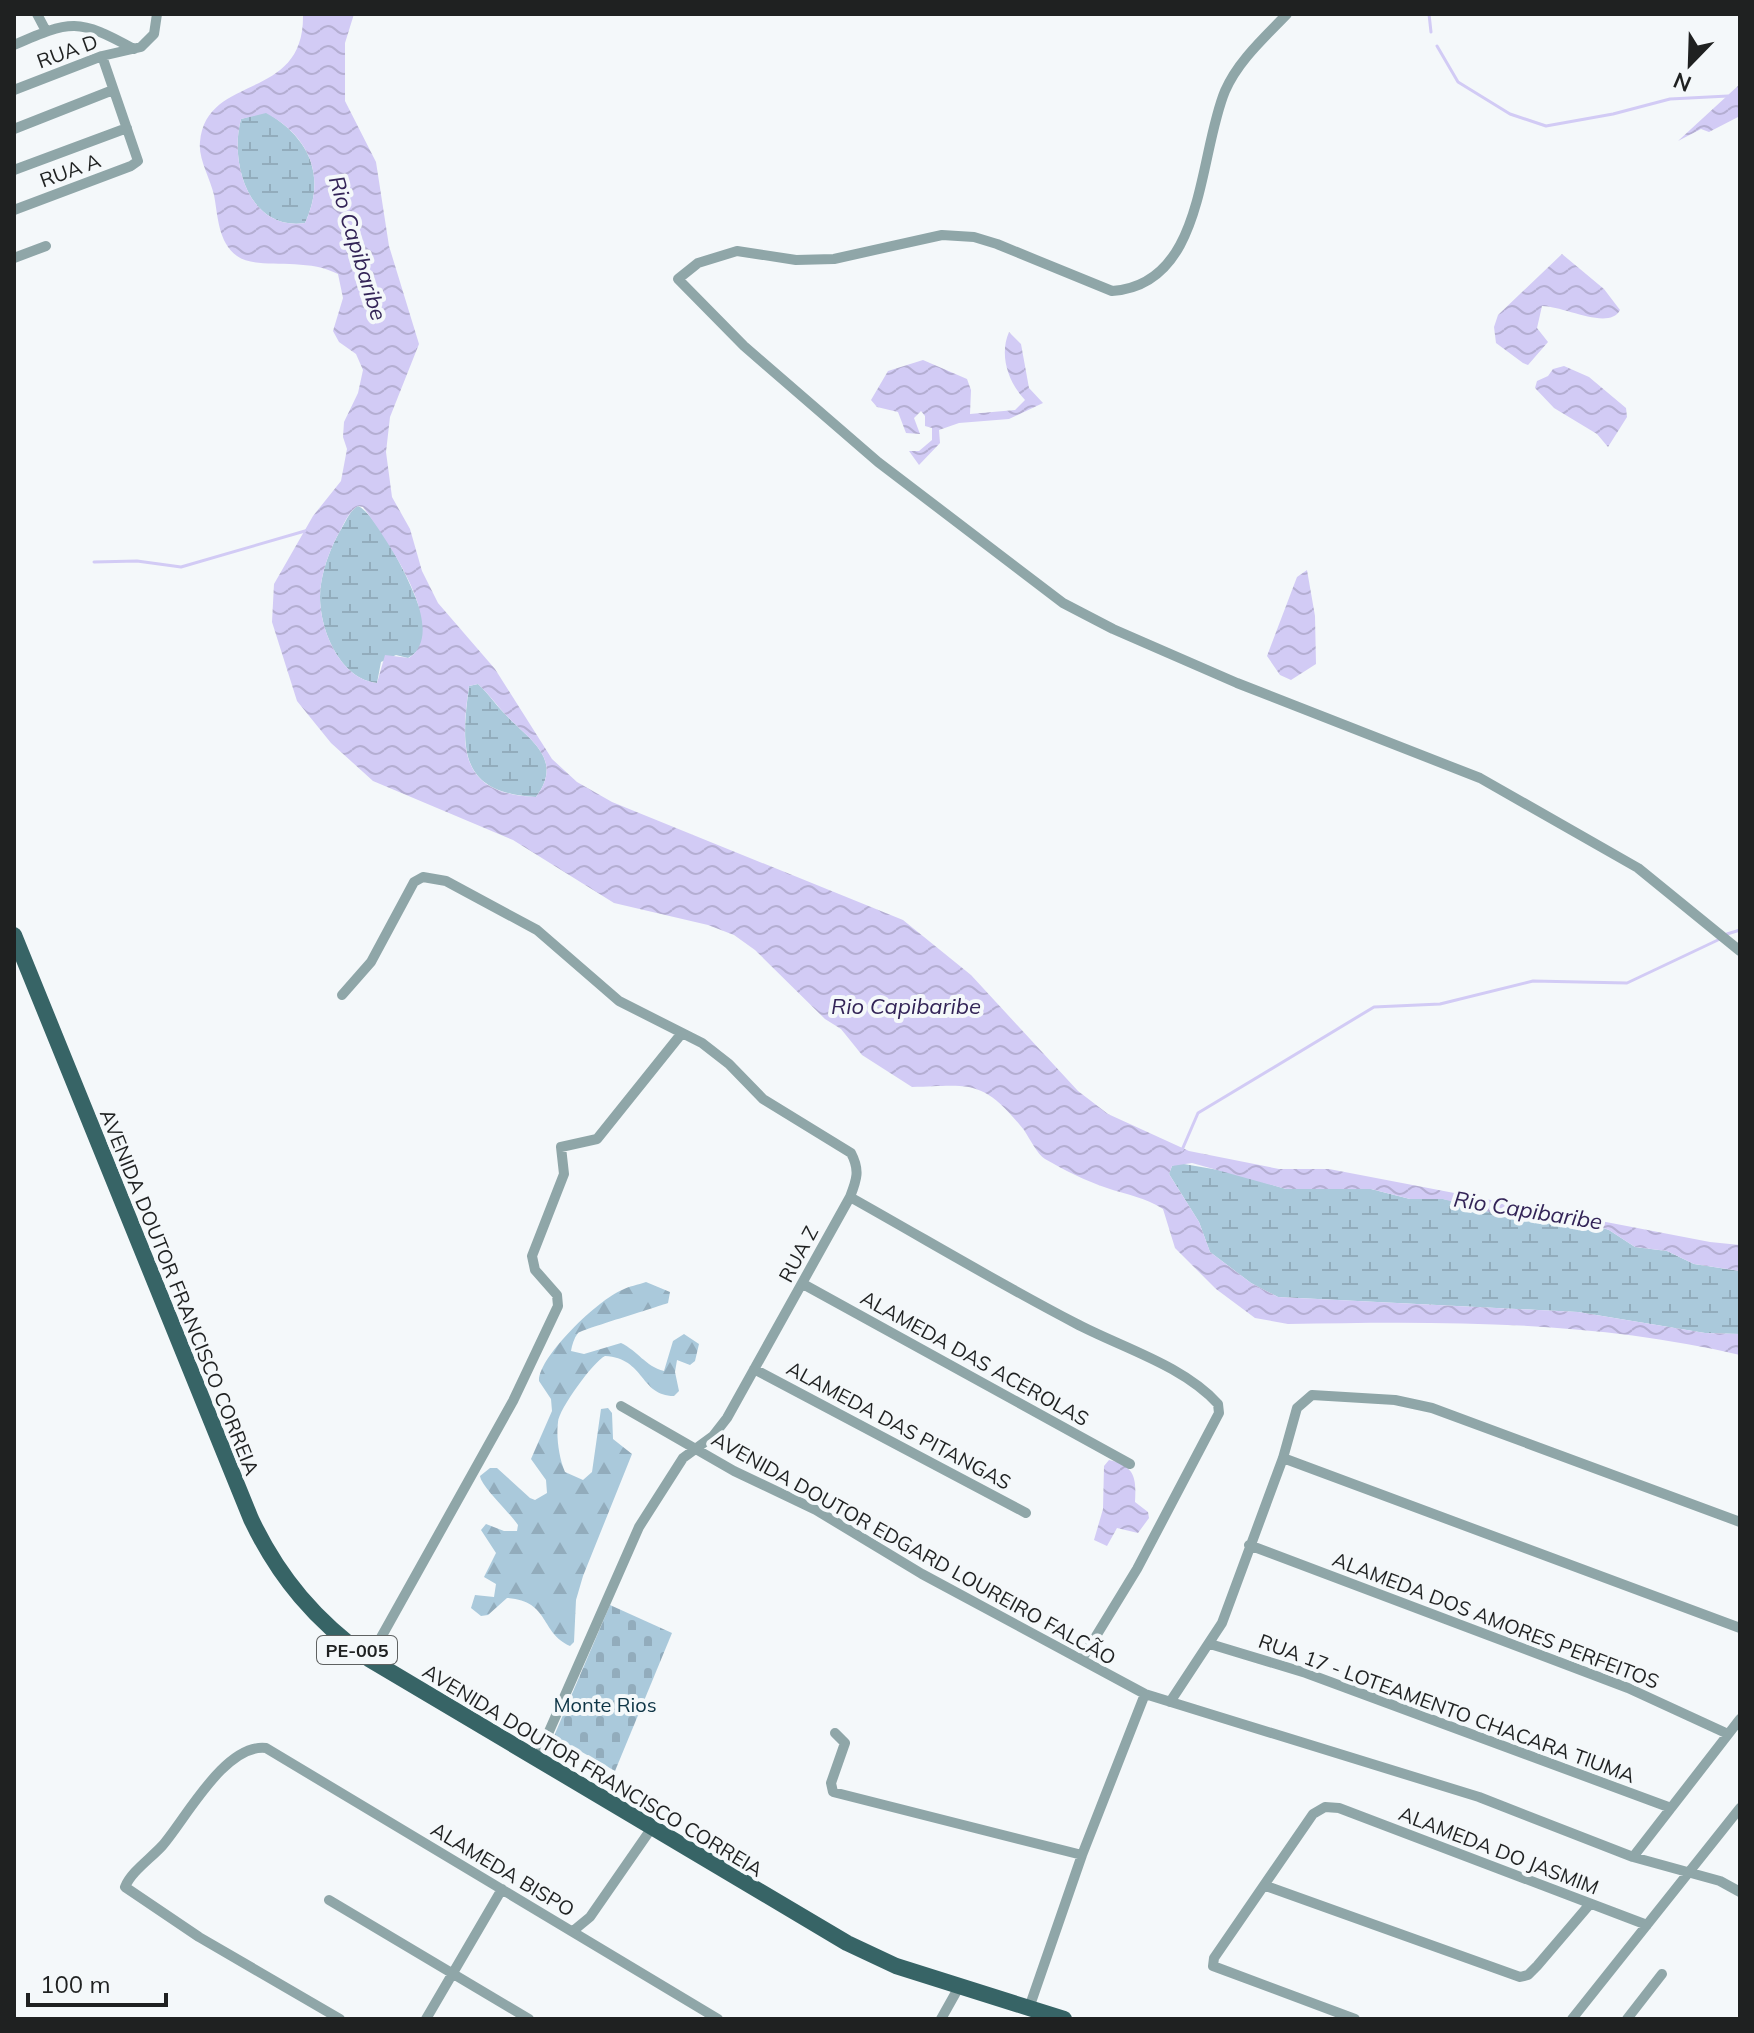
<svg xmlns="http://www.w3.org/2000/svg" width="1754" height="2033" font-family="Mulish,sans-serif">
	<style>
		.forest { fill: url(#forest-firs) }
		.wetland { fill: url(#wetland-marsh) }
		.cemetery { fill: url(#cemetery-stones) }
		.water { fill: url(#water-waves); fill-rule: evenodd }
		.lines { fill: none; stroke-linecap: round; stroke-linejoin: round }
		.stream { stroke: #d2cbf5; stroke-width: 3 }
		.minor { stroke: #8fa6a8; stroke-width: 10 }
		.primary { stroke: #376466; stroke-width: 16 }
		.labels { text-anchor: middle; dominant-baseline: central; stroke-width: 8; stroke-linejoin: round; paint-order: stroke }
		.shield { fill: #f4f8fa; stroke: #5f6262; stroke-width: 2 }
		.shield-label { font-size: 18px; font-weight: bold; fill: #1f2121 }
		.street-label { font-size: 20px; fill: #1f2121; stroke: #f4f8fa }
		.park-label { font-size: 20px; fill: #0e3546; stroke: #f4f8fa }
		.water-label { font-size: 22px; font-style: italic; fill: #332457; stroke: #f4f8fa }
	</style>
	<defs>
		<pattern id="forest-firs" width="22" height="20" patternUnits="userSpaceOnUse" patternTransform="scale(2)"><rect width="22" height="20" fill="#aac9db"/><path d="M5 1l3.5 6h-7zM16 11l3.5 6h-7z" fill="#92acbc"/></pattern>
		<pattern id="wetland-marsh" width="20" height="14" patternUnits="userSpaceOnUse" patternTransform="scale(2)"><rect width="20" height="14" fill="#aac9db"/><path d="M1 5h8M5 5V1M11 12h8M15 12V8" fill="none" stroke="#92acbc"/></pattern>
		<pattern id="cemetery-stones" width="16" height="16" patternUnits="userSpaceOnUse" patternTransform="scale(2)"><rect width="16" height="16" fill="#aac9db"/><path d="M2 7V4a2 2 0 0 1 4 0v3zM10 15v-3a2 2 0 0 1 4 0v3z" fill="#92acbc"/></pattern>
		<pattern id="water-waves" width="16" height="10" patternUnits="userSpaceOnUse" patternTransform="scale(2)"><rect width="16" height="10" fill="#d2cbf5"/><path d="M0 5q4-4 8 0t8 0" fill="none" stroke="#b4aed2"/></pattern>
	</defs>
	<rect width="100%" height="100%" fill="#f4f8fa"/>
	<!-- forest -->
	<path class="forest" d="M646 1282 670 1292 668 1303C657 1307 581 1330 578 1333 574 1338 572 1345 571 1351L584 1354 621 1343C638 1351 645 1366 664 1371L673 1341 684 1334 699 1344 695 1361 690 1365 677 1360 675 1372 679 1391 674 1396C640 1396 645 1358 605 1356 593 1362 559 1409 558 1422 556 1437 559 1458 565 1472L583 1480 592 1472 601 1409 608 1408 612 1413 613 1439 632 1454 583 1576 576 1600 574 1642 570 1646C540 1633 550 1601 507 1598L488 1615 481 1616 471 1608 475 1595 494 1597 496 1584 484 1577 496 1553 481 1530 486 1524 504 1531H517L518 1525C509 1512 481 1486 480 1476L490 1468H497L530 1498 535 1500 547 1493 546 1480 531 1459 552 1411 551 1399 539 1381C538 1357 599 1299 622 1290 629 1286 638 1285 646 1282Z"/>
	<!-- wetland -->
	<path class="wetland" d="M266 112C309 138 327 175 305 223 249 231 229 163 241 119Z
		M358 506C379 515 427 609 425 633 424 645 418 652 408 658L396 655 381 662 377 683C337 679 315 620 321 584 324 565 331 547 340 531 346 522 349 511 358 506Z
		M478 684C488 693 495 704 504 713 528 739 565 758 536 797 458 793 461 748 469 686Z
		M1178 1163 1230 1172 1286 1189H1371L1410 1199H1443L1540 1215H1565L1609 1230 1635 1247 1667 1251 1694 1264 1740 1271V1334L1705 1333 1578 1312 1278 1297 1251 1283 1210 1252 1199 1222 1169 1174 1172 1166Z"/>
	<!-- cemetery -->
	<path class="cemetery" d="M610 1605 672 1633 615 1771 554 1736Z"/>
	<!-- water -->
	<path class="water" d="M303 14H354L345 43V101L376 162 389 246 419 344 390 417 386 452 392 497 410 529 422 571 438 603 495 669 552 759 577 782 612 802 903 920 971 975 1078 1091 1108 1114 1189 1151 1279 1169H1329L1710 1242 1740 1245V1271L1694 1264 1667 1251 1635 1247 1609 1230 1565 1215 1493 1213 1443 1199H1410L1371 1189H1286L1192 1163 1172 1166 1169 1174 1199 1222 1210 1252 1251 1283 1278 1297 1578 1312 1705 1333 1740 1334V1355C1592 1320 1439 1321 1288 1324L1255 1318 1216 1289 1175 1248 1163 1209C1145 1197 1127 1195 1107 1188 1086 1181 1064 1170 1045 1159 1037 1154 1030 1139 1024 1130 983 1079 972 1085 912 1087L862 1055 841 1029 825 1019 755 950 734 935 708 925 614 903 513 840 373 781 331 743 297 701 272 622 274 584 313 516 341 481 347 449 343 437 344 422 358 393 363 370 356 354 339 342 333 331 343 298 338 274C304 256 258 271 237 256 218 242 218 216 214 195 210 178 198 158 200 142 206 72 305 103 303 14ZM266 113C309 136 327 176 305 223 249 231 229 163 241 119ZM358 506 363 507C385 537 451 630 409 658L385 655 377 683C337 679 315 620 321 584 324 565 331 547 340 531 345 522 349 511 358 506ZM478 684C488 693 495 703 504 713 528 739 565 758 536 797 459 794 460 748 469 686Z
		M1740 84V116L1709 132 1701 129 1678 141Z
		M1562 254 1604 289 1620 310C1609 331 1564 306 1542 306L1537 328 1548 342 1528 365 1523 363 1496 343 1494 327 1498 315Z
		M1009 332 1021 344 1029 388 1043 403 1009 419 959 423 939 430 940 443 919 465 909 451H919L932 440V428L925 426V416L921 411 914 418 920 434 906 433 898 412 877 407 871 400 888 371 923 360 967 379 971 390 970 414 1015 410 1025 400C1008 382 999 355 1009 332Z
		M1564 366 1589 377 1626 408 1627 417 1608 447 1597 434 1554 408 1535 388 1537 381 1548 376 1553 369Z
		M1307 570 1315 616 1316 664 1291 680 1280 675 1267 656 1297 577Z
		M1109 1460C1137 1466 1136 1481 1135 1502L1148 1512 1149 1518 1138 1533 1117 1528 1107 1546 1094 1540 1103 1509 1104 1466Z"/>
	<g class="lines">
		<!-- stream -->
		<path class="stream" d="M1429 14 1431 32
			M1437 46 1458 82 1510 114 1546 126 1613 114 1670 99 1728 96
			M94 562 137 561 181 567 305 531
			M1727 934 1740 930
			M1182 1150 1198 1113 1374 1007 1440 1004 1533 981 1627 983 1720 939"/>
		<!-- minor -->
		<path class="minor" d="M37 14 46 31
			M1287 14C1264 38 1238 61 1225 91 1198 156 1205 285 1112 291L997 244 974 237 942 235 834 259 796 260 737 251 698 263 678 279 744 346 878 462 1063 603 1113 629 1237 683 1480 778 1638 868 1740 951
			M14 45C71 20 78 18 134 49
			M14 90 102 56 141 47 154 34 157 14
			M14 129 113 90
			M14 170 127 128
			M14 210 131 166 138 161 102 56
			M14 258 46 246
			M342 995 371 962 414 882 423 877 446 881 537 930 619 1001 702 1043 729 1064 763 1099 851 1153C860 1170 857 1179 850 1197L727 1418 713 1436 683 1458 639 1527 536 1761
			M850 1197C925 1239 998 1283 1075 1323 1120 1347 1183 1365 1218 1404L1219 1413 1137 1569 1082 1659
			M803 1284 1130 1464
			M754 1369 1026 1513
			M621 1406 734 1471 816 1510 922 1574 1145 1694 1479 1797 1633 1857 1720 1881 1740 1892
			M1283 1458 1740 1628
			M1249 1545 1628 1688 1728 1734
			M1210 1644 1306 1673 1671 1808
			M369 1659 513 1401 558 1306 557 1295 535 1270 532 1256 564 1174 561 1147 597 1139 682 1033
			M1170 1702 1222 1623 1283 1458 1297 1408 1312 1395 1395 1400 1432 1408 1740 1522
			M835 1733 845 1743 831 1783 833 1792 1082 1855
			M1633 1857 1740 1719
			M1266 1886 1520 1977 1528 1975 1537 1966 1590 1904
			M329 1900 529 2019
			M573 1931 590 1917 651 1829
			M1029 2008 1082 1855 1145 1694
			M340 2019 199 1937 125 1887C131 1872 150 1859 162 1846 185 1820 225 1743 266 1748L718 2019
			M426 2019 502 1889
			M941 2019 959 1987
			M1355 2019 1213 1966 1214 1958 1313 1814 1325 1807 1339 1808 1647 1925
			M1572 2019 1740 1808
			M1627 2019 1662 1974"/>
		<!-- primary -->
		<path class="primary" d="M14 935 251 1519C279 1578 316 1621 369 1659L847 1943 896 1966 1064 2019"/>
	</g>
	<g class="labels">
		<!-- shield labels -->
		<rect class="shield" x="317" y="1636" width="80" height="28" rx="6"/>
		<g class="shield-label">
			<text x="357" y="1650">PE-005</text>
		</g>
		<!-- street labels -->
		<g class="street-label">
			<text transform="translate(67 51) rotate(-20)">RUA D</text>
			<text transform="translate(70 170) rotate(-20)">RUA A</text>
			<text transform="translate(798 1254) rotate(-62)">RUA Z</text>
			<text transform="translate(180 1292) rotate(68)">AVENIDA DOUTOR FRANCISCO CORREIA</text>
			<text transform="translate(975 1358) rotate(29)">ALAMEDA DAS ACEROLAS</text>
			<text transform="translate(899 1425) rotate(28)">ALAMEDA DAS PITANGAS</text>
			<text transform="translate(914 1548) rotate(29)">AVENIDA DOUTOR EDGARD LOUREIRO FALCÃO</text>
			<text transform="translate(1496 1620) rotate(21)">ALAMEDA DOS AMORES PERFEITOS</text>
			<text transform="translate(1447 1708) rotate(20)">RUA 17 - LOTEAMENTO CHACARA TIUMA</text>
			<text transform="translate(593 1770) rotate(31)">AVENIDA DOUTOR FRANCISCO CORREIA</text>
			<text transform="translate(1499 1850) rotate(21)">ALAMEDA DO JASMIM</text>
			<text transform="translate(503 1869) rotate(31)">ALAMEDA BISPO</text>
		</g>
		<!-- park labels -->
		<g class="park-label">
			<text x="605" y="1704">Monte Rios</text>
		</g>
		<!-- water labels -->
		<g class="water-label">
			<text transform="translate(358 248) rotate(73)">Rio Capibaribe</text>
			<text x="906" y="1006">Rio Capibaribe</text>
			<text transform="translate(1528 1210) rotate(9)">Rio Capibaribe</text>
		</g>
	</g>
	<!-- border -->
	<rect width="1754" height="2033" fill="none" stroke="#1f2121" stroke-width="32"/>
	<!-- north arrow -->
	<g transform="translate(1690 64) rotate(203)" stroke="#f4f8fa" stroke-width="6" paint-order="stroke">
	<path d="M0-6L14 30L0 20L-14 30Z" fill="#1f2121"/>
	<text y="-12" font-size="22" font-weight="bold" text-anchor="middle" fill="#1f2121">N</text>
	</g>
	<!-- scale -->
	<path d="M28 1993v12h138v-12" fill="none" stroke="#1f2121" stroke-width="4"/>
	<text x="40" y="1993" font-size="24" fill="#1f2121" stroke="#f4f8fa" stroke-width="6" paint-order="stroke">100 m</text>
</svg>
